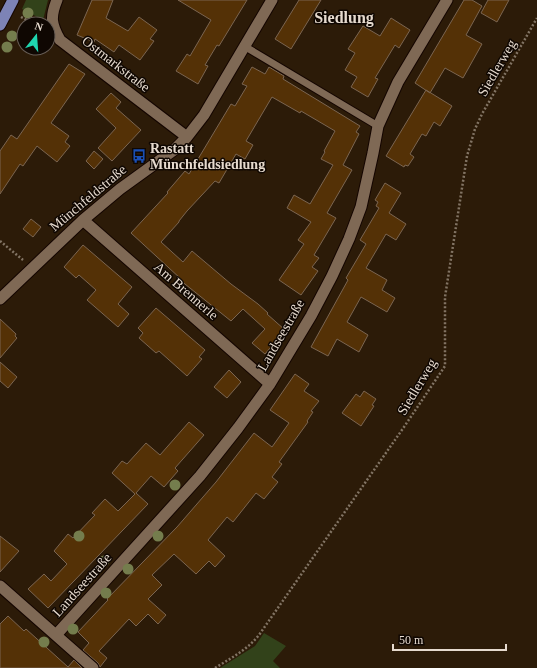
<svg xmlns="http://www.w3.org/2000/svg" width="537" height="668" font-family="'Times New Roman',serif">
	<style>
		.green { fill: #32421a }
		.building { fill: #543106; stroke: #7b6551 }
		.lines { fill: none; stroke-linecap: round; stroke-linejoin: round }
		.service-casing { stroke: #140500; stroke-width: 9 }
		.minor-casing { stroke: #140500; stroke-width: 13 }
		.primary-casing { stroke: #140500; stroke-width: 13 }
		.path { stroke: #827464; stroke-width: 2.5; stroke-dasharray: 2 2; stroke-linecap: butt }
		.service { stroke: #7f6955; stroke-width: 7 }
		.minor { stroke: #7f6955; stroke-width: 11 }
		.primary { stroke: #7d83b6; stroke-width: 11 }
		.tree { fill: #747d4d }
		.labels { text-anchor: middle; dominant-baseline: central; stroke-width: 3; stroke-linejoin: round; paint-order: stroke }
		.street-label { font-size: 14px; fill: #e6dace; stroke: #0f0702 }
		.poi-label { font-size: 14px; font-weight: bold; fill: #e6dace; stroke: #0f0702; text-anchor: start }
		.quarter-label { font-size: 16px; font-weight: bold; fill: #e6dace; stroke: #0f0702 }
	</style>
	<rect width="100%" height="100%" fill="#2c1b08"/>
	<!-- green -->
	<path class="green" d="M26 0H48L43 20 22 9Z
		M264 633 286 646 273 661 280 668H220L255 646Z"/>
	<!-- building -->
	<path class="building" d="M92 0H113L106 18 128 31 139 17 157 30 150 39 154 41 140 60 119 45 114 52 95 39 94 42 77 35Z
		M178 0H247L219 46 217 45 205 65 208 66 198 84 176 71 187 54 190 56 211 20Z
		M299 0H321L291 49 275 39Z
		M464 0H472L482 6 466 35 482 44 463 78 445 68 430 93 415 83Z
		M488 0H509L497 22 481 13Z
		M391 18 410 30 399 48 395 45 375 78 378 79 368 97 351 87 357 77 345 70 355 53 348 49 363 26 380 36Z
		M69 64 85 74 51 123 69 136 65 142 70 146 57 162 37 146 23 166 20 164 0 194V151L11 135 17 139Z
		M252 67 265 74 269 67 284 76 283 79 360 126 356 132 359 134 343 165 352 170 327 213 336 218 314 255 319 258 312 267 318 271 301 295 279 280 304 244 298 240 311 222 287 208 294 195 310 204 333 165 321 159 325 152 324 151 335 131 301 111 300 113 272 97 246 141 253 145 245 159 236 154 219 183 215 181 187 211 179 221V222L161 242 183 262 192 251 231 284 258 304 268 313 267 314 285 330 265 354 252 343 265 329 243 309 231 321 180 280 181 279 131 233 168 193 167 192 185 171 189 174 231 104 235 106 247 86 242 84Z
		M426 90 452 106 440 126 434 122 426 136 422 134 410 154 414 157 408 166 405 165 404 167 386 156Z
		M111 93 121 102 116 108 141 130 112 161 98 148 116 128 96 109Z
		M94 151 103 159 94 169 86 161Z
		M385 183 401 193 389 213 406 224 396 240 386 234 366 268 387 280 382 290 395 298 387 312 361 297 347 322 368 335 359 352 337 339 328 356 311 347 348 280 346 278 366 244 360 240 379 208 376 206 378 202 375 200Z
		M31 219 41 227 33 237 23 229Z
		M83 245 132 287 118 304 129 314 118 327 87 300 96 290 79 275 76 278 64 267Z
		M156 308 205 350 199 357 202 359 187 376 159 351 156 353 139 338 143 333 138 328Z
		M0 319 16 334 15 336 17 338 0 358Z
		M0 362 17 377 8 388 0 381Z
		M229 370 241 382 227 398 214 387Z
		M295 374 309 384 304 391 319 401 311 411 313 412 307 421 308 422 279 462 282 464 272 477 278 482 264 499 256 493 233 522 227 517 208 540 225 556 215 567 209 561 196 574 174 554 152 575 162 585 148 599 166 615 158 624 148 614 136 626 129 619 99 651 107 658 100 667 98 663 83 650 89 643 78 632 108 600 107 599 177 527 216 482 254 433 272 447 289 423 270 410Z
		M364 391 376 399 372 405 374 406 361 426 342 413 356 394 360 397Z
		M189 422 204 435 175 468 178 471 164 487 151 476 136 493 148 504 48 608 28 589 44 574 51 581 67 564 54 551 68 534 73 538 95 515 92 513 105 499 118 511 135 494 112 473 122 461 127 464 146 443 160 455Z
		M0 536 19 551 0 572Z
		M8 616 24 631 26 629 68 667 74 660 82 668H0V624Z"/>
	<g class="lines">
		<defs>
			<path id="service" d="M244 46 378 126"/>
			<path id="minor" d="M57 0C50 17 51 24 60 40L187 137
				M83 220 270 384
				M0 299 83 220 120 189 174 150 187 137 204 115 272 0
				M0 586 93 668
				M56 635 200 476 238 428 270 384 311 316 332 276 349 239 361 207 373 153 378 126 398 82 447 0"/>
			<path id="primary" d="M0 25 13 0"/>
		</defs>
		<!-- service casing -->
		<use href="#service" class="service-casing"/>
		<!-- minor casing -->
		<use href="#minor" class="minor-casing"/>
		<!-- primary casing -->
		<use href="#primary" class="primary-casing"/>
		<!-- path -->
		<path class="path" d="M21 17 34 24
			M0 241 23 260
			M215 668C231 658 247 650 259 635L404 427 445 366V297L467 156 475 129 482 114 537 18"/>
		<!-- service -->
		<use href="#service" class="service"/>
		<!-- minor -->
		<use href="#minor" class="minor"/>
		<!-- primary -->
		<use href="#primary" class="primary"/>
	</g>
	<!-- trees -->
	<g class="tree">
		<circle cx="28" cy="13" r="5.5"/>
		<circle cx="12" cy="36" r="5.5"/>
		<circle cx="7" cy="47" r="5.5"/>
		<circle cx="175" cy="485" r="5.5"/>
		<circle cx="79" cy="536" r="5.5"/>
		<circle cx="158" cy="536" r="5.5"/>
		<circle cx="104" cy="561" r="5.5"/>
		<circle cx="128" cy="569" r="5.5"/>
		<circle cx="106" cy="593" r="5.5"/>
		<circle cx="73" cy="629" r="5.5"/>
		<circle cx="44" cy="642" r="5.5"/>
	</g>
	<!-- icons -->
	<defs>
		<symbol id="bus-bare" viewBox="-9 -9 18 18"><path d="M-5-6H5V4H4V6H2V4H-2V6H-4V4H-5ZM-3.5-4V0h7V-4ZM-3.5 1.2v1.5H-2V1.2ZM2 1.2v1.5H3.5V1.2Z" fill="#1a4fb4" stroke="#0f0702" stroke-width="2.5" paint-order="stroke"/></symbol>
	</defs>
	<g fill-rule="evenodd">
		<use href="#bus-bare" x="129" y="146" width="20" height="20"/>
	</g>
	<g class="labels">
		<!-- street labels -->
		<g class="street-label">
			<text transform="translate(116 64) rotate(38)">Ostmarkstraße</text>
			<text transform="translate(497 68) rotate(-60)">Siedlerweg</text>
			<text transform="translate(88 198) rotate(-40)">Münchfeldstraße</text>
			<text transform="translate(186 291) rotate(41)">Am Brennerle</text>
			<text transform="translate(281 335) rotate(-60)">Landseestraße</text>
			<text transform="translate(417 387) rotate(-59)">Siedlerweg</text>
			<text transform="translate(82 585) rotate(-48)">Landseestraße</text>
		</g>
		<!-- poi labels -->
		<g class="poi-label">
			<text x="150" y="148">Rastatt<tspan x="150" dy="16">Münchfeldsiedlung</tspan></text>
		</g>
		<!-- quarter labels -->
		<g class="quarter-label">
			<text x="344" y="17">Siedlung</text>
		</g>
	</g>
	<!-- north arrow -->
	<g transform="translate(36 36) rotate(17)"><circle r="19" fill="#0f0702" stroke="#655b54"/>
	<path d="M0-3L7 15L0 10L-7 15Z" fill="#1fd5b0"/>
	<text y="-6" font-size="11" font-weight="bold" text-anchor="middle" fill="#e6dace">N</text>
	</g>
	<!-- scale -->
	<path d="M393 644v6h113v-6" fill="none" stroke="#e6dace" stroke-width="2"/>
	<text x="399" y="644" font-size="12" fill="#e6dace" stroke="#0f0702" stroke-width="3" paint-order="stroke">50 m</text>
</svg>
